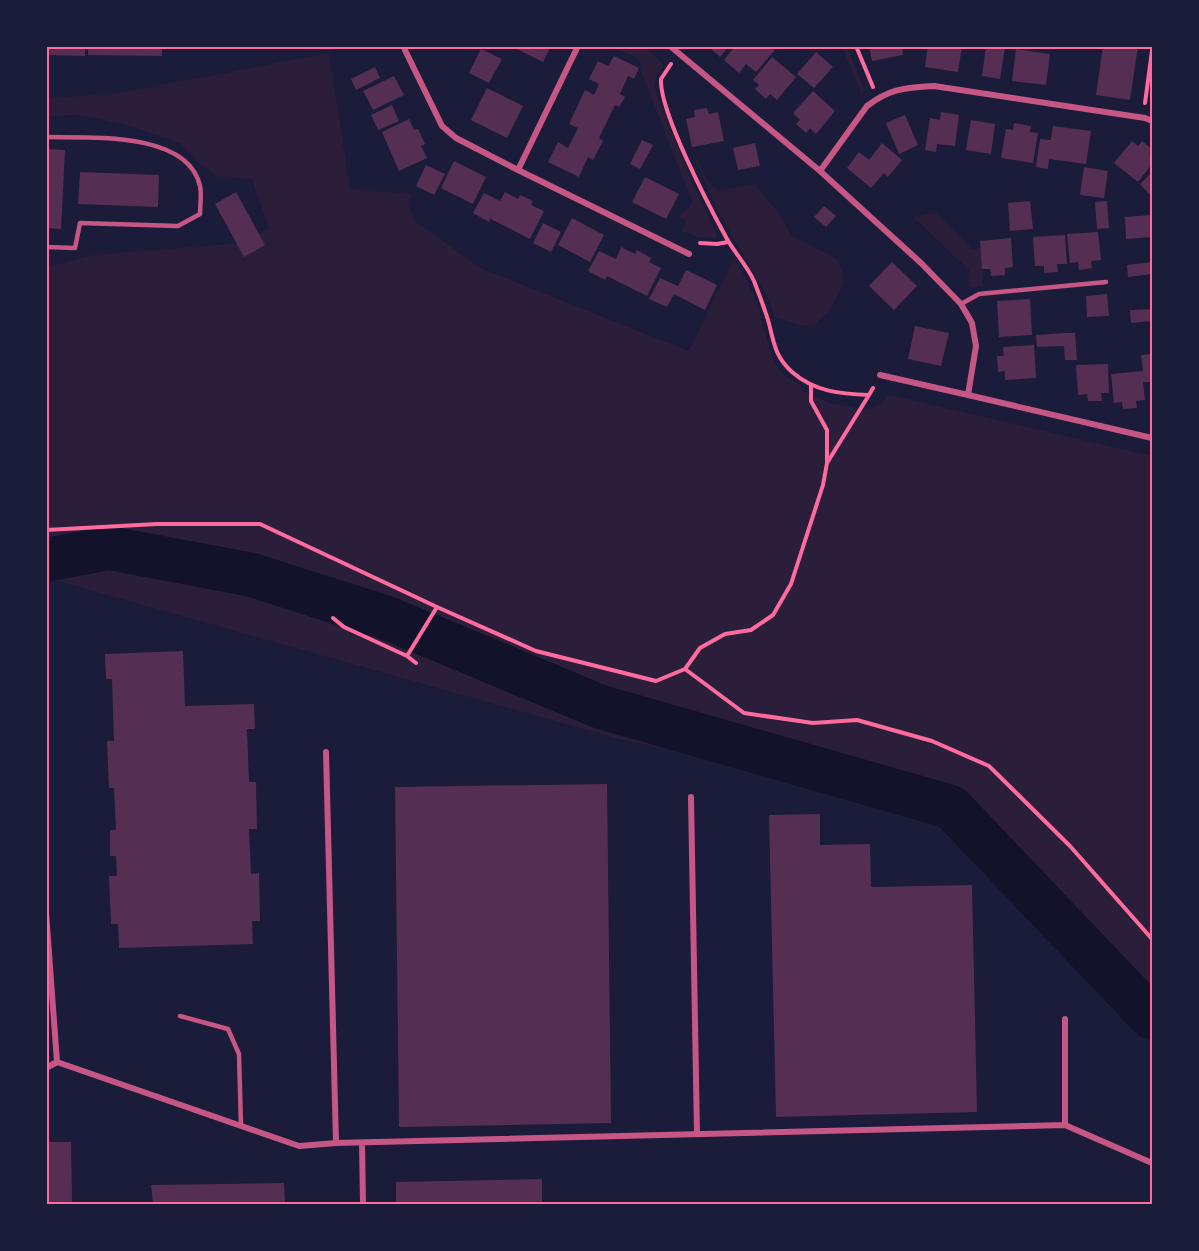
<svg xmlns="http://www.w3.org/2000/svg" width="1199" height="1251" font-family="'Public Sans',sans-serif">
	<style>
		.green { fill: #2a1e3b }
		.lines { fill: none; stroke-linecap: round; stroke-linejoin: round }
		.river { stroke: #12122b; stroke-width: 44 }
		.building { fill: #542f53 }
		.path { stroke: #ff6b9d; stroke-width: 4 }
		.service { stroke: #c65784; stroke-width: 4.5 }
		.minor { stroke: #c65784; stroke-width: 6 }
		.neatline { fill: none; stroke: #ff6b9d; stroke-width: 2 }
	</style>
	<rect width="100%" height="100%" fill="#1b1b3a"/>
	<!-- green -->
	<path class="green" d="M612 47H644L664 64 656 77 654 87 689 175 717 235 716 239 698 237 681 231 686 221 678 216 689 208 692 201 640 69 642 64 635 57Z
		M842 47H847L865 91 861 93Z
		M329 53 350 189 411 194 408 204 415 221 482 269 689 351 734 259 743 273 757 303 774 363 785 376 799 384 803 391 829 403 868 410 881 404 887 396 898 397 1152 456V1037L948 828 787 775 619 739 47 578V267L94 255 239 243 269 229 252 179 217 177 200 164 181 144 135 127 81 115 47 116V98L114 94Z
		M694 156 710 184 719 191 755 184 779 214 791 235 839 260 844 283 830 310 814 325H800L775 317 769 300 717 210Z
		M936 213 972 249 981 248 983 286 970 287 968 283 969 270 913 217Z"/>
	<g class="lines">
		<!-- river -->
		<path class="river" d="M46 560 109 548 252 575 387 618 601 707 951 807 1152 1018"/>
	</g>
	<!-- building -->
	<path class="building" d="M46 46H85V56L46 55Z
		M88 46H162V56L88 55Z
		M511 46H551L543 62Z
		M708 46H729L720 57Z
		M735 46H770L775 50 756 72 746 64 739 73 724 60Z
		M869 46H902L903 55 872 61Z
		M928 46H962L958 72 925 67Z
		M986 46 1005 47 1000 79 982 76Z
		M1103 46H1138L1130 100 1096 95Z
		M481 49 502 59 489 83 469 73Z
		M1016 49 1050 54 1046 85 1012 81Z
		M816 52 833 67 814 88 797 74Z
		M614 56 639 68 634 79 628 76 620 94 625 97 619 107 615 105 599 138 603 141 593 160 588 157 579 177 548 162 558 142 568 148 578 128 569 124 585 90 594 95 599 84 589 79 598 61 608 66Z
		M772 57 796 77 777 100 770 94 766 99 755 89 759 85 753 80Z
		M375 67 380 78 356 90 351 79Z
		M394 76 404 95 373 110 363 91Z
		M487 88 523 106 507 138 471 120Z
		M813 91 835 111 816 134 810 128 806 133 796 124 800 120 793 113Z
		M392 105 399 121 378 130 371 115Z
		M707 108 709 114 718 112 724 141 692 147 686 119 695 117 694 110Z
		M941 112 959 115 955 146 937 144 936 152 925 150 930 118 940 120Z
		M905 115 918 145 899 154 886 123Z
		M409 119 414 130 418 129 425 144 421 146 427 158 399 171 382 132Z
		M971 120 995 124 991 154 966 150Z
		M1014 123 1031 126 1030 132 1038 133 1033 163 1001 158 1006 129 1013 130Z
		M1053 126 1091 131 1086 164 1049 159 1048 169 1036 167 1040 139 1051 140Z
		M642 140 653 145 640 169 630 164Z
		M1132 141 1138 146 1142 141 1152 149 1149 154 1152 157V164L1138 182 1114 163Z
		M755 143 760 166 738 170 733 148Z
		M882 143 902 160 888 177 884 173 871 188 847 168 859 152 869 160Z
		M46 149 65 150 61 229 46 228Z
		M454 161 486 177 473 204 441 188Z
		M426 165 445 174 434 195 416 186Z
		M1084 167 1108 171 1104 198 1080 195Z
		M80 172 159 175 158 207 78 204Z
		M1152 172V197L1140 184Z
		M645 177 679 194 666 219 632 202Z
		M236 192 265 245 244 257 215 204Z
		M505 192 518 199 520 195 533 201 531 205 544 211 530 239 491 219 494 211 489 222 473 213 484 193 500 201Z
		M1030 201 1033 229 1010 231 1008 203Z
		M1107 201 1109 228 1097 229 1095 202Z
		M824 206 836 216 826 227 814 217Z
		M1152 215V237L1126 239 1125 217Z
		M572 218 604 235 590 262 558 245Z
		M543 223 561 232 551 252 533 243Z
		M1098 232 1101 260 1091 261 1092 268 1079 270 1078 262 1070 263 1067 234Z
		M1065 235 1067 264H1057L1058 272 1044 273V266H1035L1033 237Z
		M1011 238 1013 267 1005 268V275L991 276 990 269H982L980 241Z
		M621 247 635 254 637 250 651 258 649 262 661 268 647 296 607 276 605 280 588 271 599 251 616 259Z
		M892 262 917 286 894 310 869 286Z
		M1152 262V274L1128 277 1127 265Z
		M686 270 717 285 705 310 674 294 667 307 649 299 660 278 678 286Z
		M1107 294 1109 316 1087 317 1086 296Z
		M1030 299 1032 335 999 337 997 301Z
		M1152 309V321L1131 323 1130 310Z
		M915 326 949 333 941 366 908 359Z
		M1064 333H1075L1077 360H1065L1064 346 1037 347 1036 335Z
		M1034 345 1036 378 1005 380V371L998 372 997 356H1004L1003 347Z
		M1152 354V382H1143L1145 400 1136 401 1137 408 1123 409 1122 402 1114 403 1111 374 1143 371 1141 355Z
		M1108 364 1109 393H1101L1102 401H1088L1087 394 1078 395 1076 365Z
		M183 651 185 706 254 704 255 729H247L249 782H256L257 829H249L251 874 259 873 260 921H252L253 944 119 948 118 924H111L109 876H117L116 856H110V830H116L114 788H109L107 741H114L112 679H106L105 654Z
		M607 784 611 1123 399 1127 395 787Z
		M820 814V845L870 844 871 887 972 885 977 1112 776 1117 769 815Z
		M46 1142H71L72 1204H46Z
		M542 1179V1204H396V1182Z
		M284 1183 285 1204H153L151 1185Z"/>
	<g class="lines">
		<!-- path -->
		<path class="path" d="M856 46 873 87
			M671 64 661 79C659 111 710 208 727 239 735 253 747 266 754 281 759 294 764 307 768 320 774 341 774 356 792 372 815 392 841 394 869 395L873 388
			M1145 103 1152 51
			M700 243 717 244 728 242
			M811 386V401L827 430V462
			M46 530 157 524H260L437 607 536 651 656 681 685 669 744 713 813 723 857 720 932 741 989 766 1070 846 1152 939
			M333 618 344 627 407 656 437 607
			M407 656 416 663
			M685 669 700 648 725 634 751 630 773 615 791 584 823 485 827 463 869 395"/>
		<!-- service -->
		<path class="service" d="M46 137C90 138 188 131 200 186 202 195 200 206 200 214L178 226 80 223 75 248 46 247
			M961 304 979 294 1106 282
			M180 1016 228 1029 239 1054 241 1126"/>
		<!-- minor -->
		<path class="minor" d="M403 46 442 126 456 138 518 170 578 46
			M670 46 820 171 921 263 961 304 972 323 976 346 968 395 1152 438
			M518 170 689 254
			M820 171 867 106C891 88 905 88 934 86L1145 118 1152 121
			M880 375 968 395
			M326 752 336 1143
			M691 797 697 1134
			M46 912 57 1062
			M46 1068 57 1062 299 1146 336 1143 1065 1125 1152 1163
			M1065 1125V1019
			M362 1143 363 1204"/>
	</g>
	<!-- border -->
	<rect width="1199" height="1251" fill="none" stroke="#1b1b3a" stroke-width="96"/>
	<rect x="48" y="48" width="1103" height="1155" class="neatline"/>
</svg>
